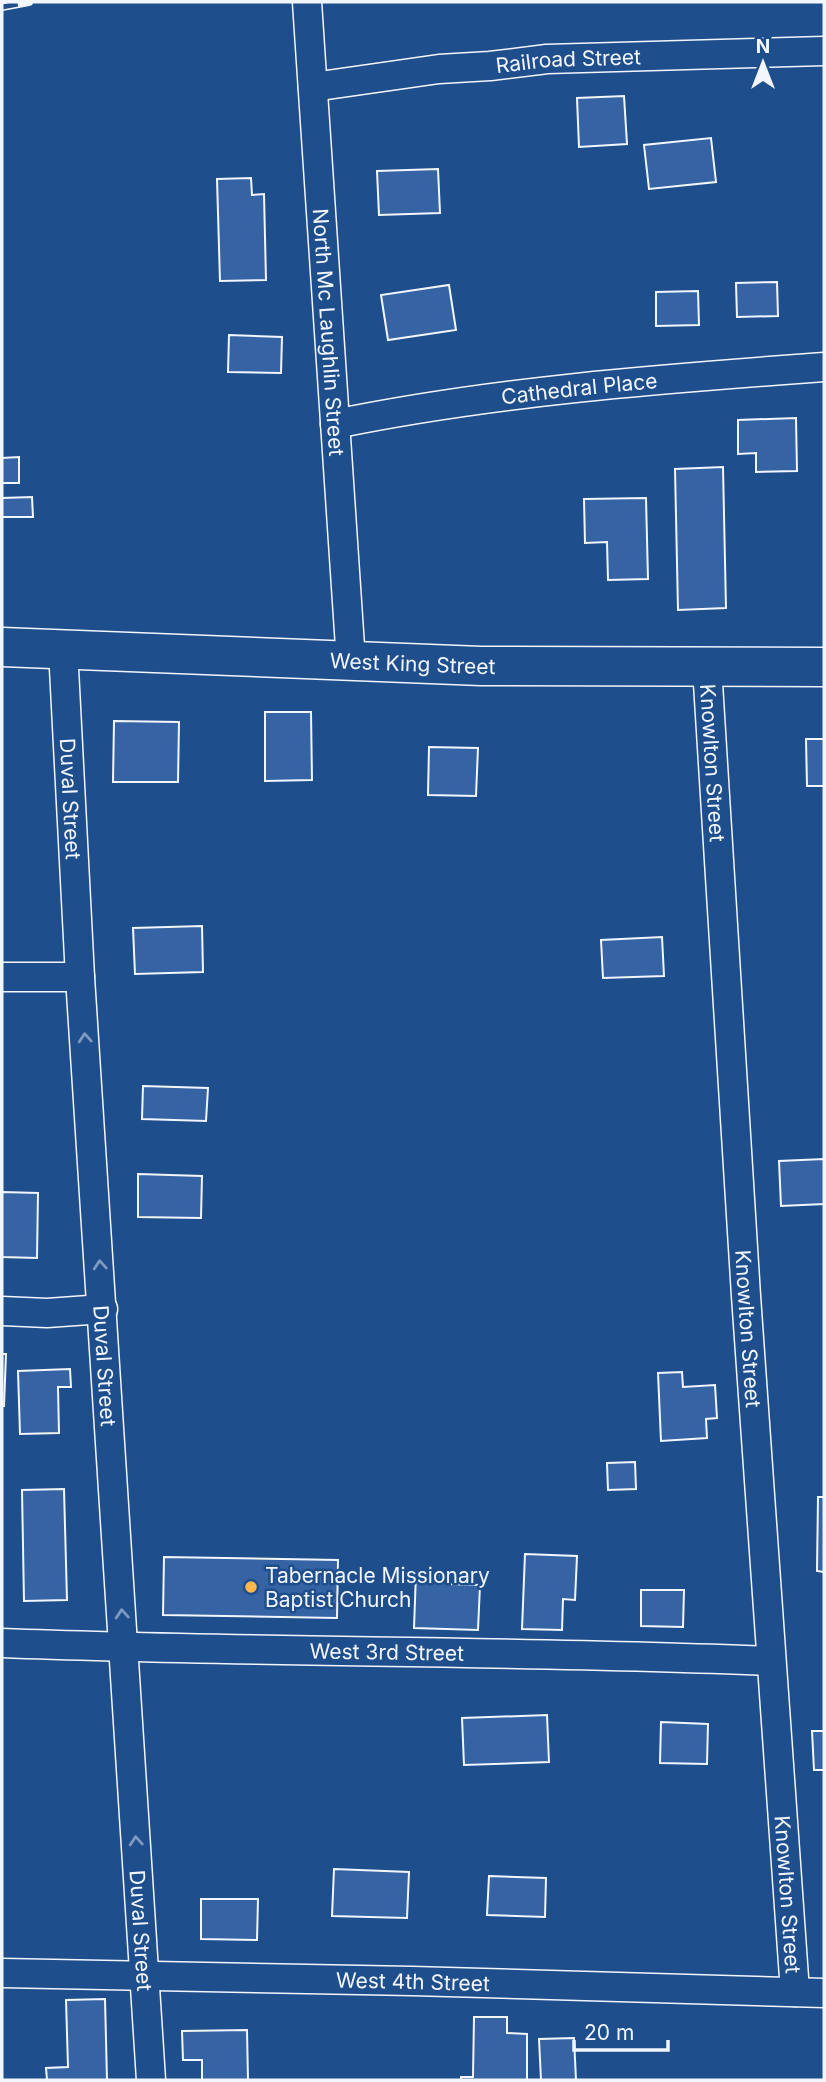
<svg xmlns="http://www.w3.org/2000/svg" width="826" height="2082" font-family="Inter,sans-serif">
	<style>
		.building { fill: #3563a3; stroke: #f2f6ff; stroke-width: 2 }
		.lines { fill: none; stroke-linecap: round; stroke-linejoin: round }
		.street-casing { stroke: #f2f6ff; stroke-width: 31 }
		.primary-casing { stroke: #f2f6ff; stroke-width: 41 }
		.street { stroke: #1f4e8c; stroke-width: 28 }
		.primary { stroke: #1f4e8c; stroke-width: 38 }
		.rail-casing { stroke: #f2f6ff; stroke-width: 8 }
		.rail { stroke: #1f4e8c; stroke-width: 5; stroke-dasharray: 16; stroke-linecap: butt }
		.oneway { stroke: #7e9ac0 }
		.poi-dot { fill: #ffb74d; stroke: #1f4e8c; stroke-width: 2.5 }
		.labels { text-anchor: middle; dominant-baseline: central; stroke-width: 5; stroke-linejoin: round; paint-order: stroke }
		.street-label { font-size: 21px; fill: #f2f6ff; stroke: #1f4e8c }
		.poi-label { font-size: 21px; fill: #f2f6ff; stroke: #1f4e8c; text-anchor: start }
	</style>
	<rect width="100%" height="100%" fill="#1f4e8c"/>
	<!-- building -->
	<path class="building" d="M624 96 627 144 579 147 577 98Z
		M711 138 716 182 649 189 644 145Z
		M438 169 440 213 379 215 377 171Z
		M251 178 252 195 264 194 266 280 220 281 217 179Z
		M777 282 778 316 737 317 736 283Z
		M449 285 456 330 388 340 381 295Z
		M698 291 699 325 656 326V292Z
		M229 335 282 337 281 373 228 372Z
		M796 418 797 471 756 472V453L738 454V420Z
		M19 457V483H2V458Z
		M723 467 726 608 678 610 675 469Z
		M32 497 33 517H2V498Z
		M646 498 648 579 608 580 607 542 585 543 584 499Z
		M265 712H311L312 780 265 781Z
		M114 721 179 722 178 782H113Z
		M806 739H824V786H807Z
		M429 747 478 748 476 796 428 795Z
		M202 926 203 972 135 974 133 928Z
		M662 937 664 976 603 978 601 940Z
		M143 1086 208 1088 206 1121 142 1119Z
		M824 1159V1204L781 1206 779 1161Z
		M138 1174 202 1176 201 1218 138 1217Z
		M2 1192 38 1193 37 1258 2 1257Z
		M2 1354H6L4 1406H2Z
		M70 1369 71 1387H58L59 1433 20 1434 18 1371Z
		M682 1372 683 1387 715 1385 717 1418 706 1419 707 1438 661 1441 658 1373Z
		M635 1462 636 1489 608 1490 607 1463Z
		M64 1489 67 1600 24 1601 22 1490Z
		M818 1497H824V1572L817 1571Z
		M525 1554 577 1556 575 1600 563 1599 562 1630 522 1629Z
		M164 1557 338 1560 337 1618 163 1615Z
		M416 1573 450 1575V1584L480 1585 478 1630 414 1628Z
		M641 1590H684L683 1627 641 1626Z
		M547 1715 549 1762 464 1765 462 1718Z
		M661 1722 708 1724 707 1764 660 1763Z
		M812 1731H824V1770H814Z
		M334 1869 409 1872 407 1918 332 1916Z
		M489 1876 546 1878 545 1917 487 1915Z
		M201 1899H258L257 1940 201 1939Z
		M105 1999 107 2080H47L46 2068 68 2067 66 2000Z
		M474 2017H507V2033L527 2034V2080H461V2077H473Z
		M247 2030 248 2080H202V2060H183L182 2031Z
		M574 2038 576 2080H541L539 2039Z"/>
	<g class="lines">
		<defs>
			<g id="street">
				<path id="s1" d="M307 2 351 662"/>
				<path id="s2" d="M313 87 439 69 490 66 547 59 824 51"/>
				<path id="s3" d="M335 424C496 391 661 379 824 367"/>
				<path id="s4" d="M63 649 80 977 151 2080"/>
				<path id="s5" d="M707 667 746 1296 795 1992"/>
				<path d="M2 977H80"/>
				<path d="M2 1311 47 1313 103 1309"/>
				<path id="s6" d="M2 1643C258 1653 515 1650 771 1661"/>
				<path id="s7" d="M2 1973 412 1981 824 1993"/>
			</g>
			<g id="primary">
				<path id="s8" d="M2 647 481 666 824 667"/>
			</g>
		</defs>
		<!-- street casing -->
		<use href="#street" class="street-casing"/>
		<!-- primary casing -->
		<use href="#primary" class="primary-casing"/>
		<!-- street -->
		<use href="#street" class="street"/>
		<!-- primary -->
		<use href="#primary" class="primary"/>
		<defs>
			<path id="rail" d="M2 7 29 2"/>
		</defs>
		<!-- rail casing -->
		<use href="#rail" class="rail-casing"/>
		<!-- rail -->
		<use href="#rail" class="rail"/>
	</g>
	<!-- one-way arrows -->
	<defs><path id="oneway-chevron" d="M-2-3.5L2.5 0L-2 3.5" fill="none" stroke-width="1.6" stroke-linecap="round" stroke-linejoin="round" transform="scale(1.75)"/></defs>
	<g class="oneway">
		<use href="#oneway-chevron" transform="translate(85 1038) rotate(-94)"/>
		<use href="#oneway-chevron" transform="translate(100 1265) rotate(-94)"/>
		<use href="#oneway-chevron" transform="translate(122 1614) rotate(-94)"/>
		<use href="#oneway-chevron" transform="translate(136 1841) rotate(-94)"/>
	</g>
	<!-- markers -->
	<circle class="poi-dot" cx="251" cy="1587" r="7"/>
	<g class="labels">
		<!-- street labels -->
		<g class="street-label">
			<text stroke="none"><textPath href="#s2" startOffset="257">Railroad Street</textPath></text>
			<text stroke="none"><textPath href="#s1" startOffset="331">North Mc Laughlin Street</textPath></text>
			<text stroke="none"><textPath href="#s3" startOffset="247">Cathedral Place</textPath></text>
			<text stroke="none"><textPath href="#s8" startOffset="411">West King Street</textPath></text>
			<text stroke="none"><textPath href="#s5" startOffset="96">Knowlton Street</textPath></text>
			<text stroke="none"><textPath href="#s4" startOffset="150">Duval Street</textPath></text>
			<text stroke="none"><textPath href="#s5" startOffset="663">Knowlton Street</textPath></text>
			<text stroke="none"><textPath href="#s4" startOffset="718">Duval Street</textPath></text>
			<text stroke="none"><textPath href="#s6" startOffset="385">West 3rd Street</textPath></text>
			<text stroke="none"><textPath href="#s5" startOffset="1230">Knowlton Street</textPath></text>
			<text stroke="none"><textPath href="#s4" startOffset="1284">Duval Street</textPath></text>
			<text stroke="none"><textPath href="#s7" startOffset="411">West 4th Street</textPath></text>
		</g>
		<!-- poi labels -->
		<g class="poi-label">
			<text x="265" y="1575">Tabernacle Missionary<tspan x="265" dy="24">Baptist Church</tspan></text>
		</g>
	</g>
	<!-- border -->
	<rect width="826" height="2082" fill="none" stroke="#f2f6ff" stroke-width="7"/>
	<!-- north arrow -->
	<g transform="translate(763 63)" stroke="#1f4e8c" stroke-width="5" paint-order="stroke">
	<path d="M0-5L12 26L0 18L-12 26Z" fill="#f2f6ff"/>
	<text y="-10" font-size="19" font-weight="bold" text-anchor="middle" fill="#f2f6ff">N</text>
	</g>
	<!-- scale -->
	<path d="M574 2040v10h94v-10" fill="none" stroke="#f2f6ff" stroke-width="3.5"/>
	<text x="584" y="2040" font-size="21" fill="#f2f6ff" stroke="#1f4e8c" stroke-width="5" paint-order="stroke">20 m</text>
</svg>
